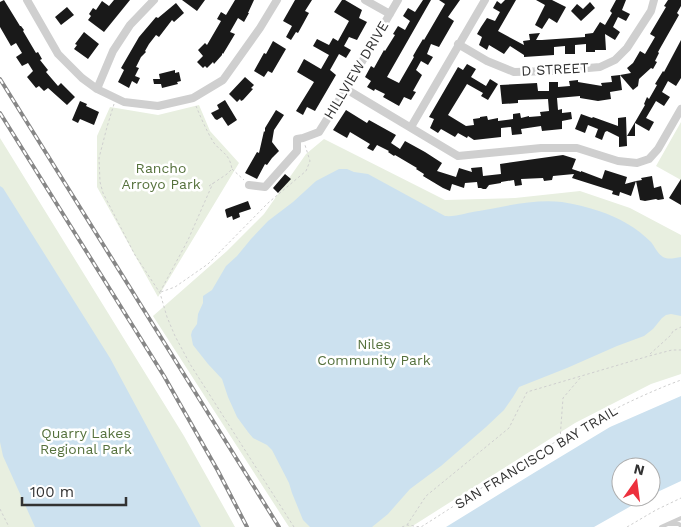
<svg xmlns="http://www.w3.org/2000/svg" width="681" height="527" font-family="'Work Sans',sans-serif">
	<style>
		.green { fill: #e8efe0 }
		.water { fill: #cce1ef }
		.building { fill: #191919 }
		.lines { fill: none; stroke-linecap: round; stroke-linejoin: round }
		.path { stroke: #cfcfcf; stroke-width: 1; stroke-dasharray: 2.5 2.5; stroke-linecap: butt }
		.lane { stroke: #cfcfcf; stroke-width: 4 }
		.street { stroke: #cfcfcf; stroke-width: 8 }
		.rail-casing { stroke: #878787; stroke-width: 4 }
		.rail { stroke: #fff; stroke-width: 2; stroke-dasharray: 5.5; stroke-linecap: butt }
		.labels { text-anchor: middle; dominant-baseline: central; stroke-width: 5; stroke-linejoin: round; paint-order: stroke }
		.street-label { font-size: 14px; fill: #323232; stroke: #fff }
		.park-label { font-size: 14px; fill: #55713c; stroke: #fff }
	</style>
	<rect width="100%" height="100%" fill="#fff"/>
	<!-- green -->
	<path class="green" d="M199 105 210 131 239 163 158 297 97 187V136L110 107 158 115Z
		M681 122V180L656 166Z
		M0 138 184 436 235 527H0Z
		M324 139 445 200 515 198 580 191 630 208 681 235V374L651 384 575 423 411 527H289L153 316 227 251 264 214 306 154Z"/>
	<!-- water -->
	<path class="water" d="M339 169H347L354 172 368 174 445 216C457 217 468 212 479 211 506 206 535 199 562 202 575 204 587 207 599 211 618 217 637 228 651 242 655 247 657 253 663 257 669 260 674 258 681 257V316L671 314 666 315 662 318 653 329 644 336 617 346 567 368 519 387 513 397 504 410 486 427 441 466 410 489 388 514 372 527H310L303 520 292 493 289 483 272 450 267 445 253 438 248 432 237 417 228 397 222 379 208 364 193 345 191 335 192 331 197 324 198 314 203 303V296L212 290 226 266 237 256 251 239 268 221 293 202 316 181Z
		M0 186 3 188 110 358 201 527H35L3 456 0 442Z
		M681 396V481L651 495V467H621V497H647L594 527H446L537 471 610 427Z"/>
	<!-- building -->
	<path class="building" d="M4 0 20 26H21L24 30 23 31 36 53 38 52 42 59 40 60 48 70 46 72 58 86 61 83 75 97 67 105 48 88 44 91 39 86 36 88 27 77 33 71 28 63 22 66 16 57 22 53 16 43 11 46 0 27V2Z
		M114 0H130L104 32 88 20 91 16 89 14 93 8 96 10 102 1 109 6Z
		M182 0H205L197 11Z
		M235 0H254L248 13H249L244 22 238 18 230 32 235 34 223 54 222 53V55L214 64 213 62 207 68 205 66 203 68 197 62 203 56 198 50 205 43 207 45 221 21 217 19 221 12 226 15Z
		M295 0H312L305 11 309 13 303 24 298 33 296 32 291 40 286 37 292 26 283 21Z
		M342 0H345L362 10 359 18 367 22 357 40 349 37 344 46 351 50 346 58 339 54 330 70 336 75 315 111 307 107 303 115 296 111 314 82 297 72 304 59 321 69 329 55 313 46 317 39 329 45 333 38 338 41 349 21 334 12Z
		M423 0H431L387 77 399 83 414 57 413 56 417 49 423 39 424 40 445 4 439 0H460L448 17 454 21 439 47 431 44 427 54 433 57 428 65 421 61 416 70 422 75 413 91 416 92 411 100 404 97 399 106 383 97 385 94 375 89 374 91 367 87 371 81 365 77 371 66 374 68 384 50 385 51 395 35 393 34 398 26 405 30 410 21 403 16 408 8 415 12Z
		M505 0H516L498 31 524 45 523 41 530 40 529 34 540 33 536 40H542L585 37V34L593 33 600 22 605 25 612 13 610 11 616 0H626L622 10 630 14 626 21 618 17 613 27 620 32 615 40 605 34 606 50H595V52H586V44L575 45V54H565V46L554 47V55L524 57V55L510 46 504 54 489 45 487 50 479 45 482 37 477 34 481 27 487 18 495 21 500 12 493 8 497 1 501 4Z
		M536 0H552L566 7 557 23 549 18 542 29 535 25 545 5Z
		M668 0H681V6L677 13 679 15 658 52 659 53 655 61 657 62 653 69 651 68 639 79 638 86 633 90 620 75 631 73 627 68 633 63 640 51 645 54 655 37 650 34 666 7 664 6Z
		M590 2 595 8 581 21 571 11 577 4 583 9Z
		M176 3 184 13 174 22 172 20 159 37 156 35 149 44 145 51 146 52 141 57 136 67 139 68 135 76 140 78 137 84 132 81 129 88 118 82 124 70 121 68 139 37 156 17 158 18Z
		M67 7 74 15 61 25 55 17Z
		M84 32 99 44 88 59 74 49 77 45 75 44Z
		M681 40V78L676 86 668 81 662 92 670 97 664 106 656 101 646 118 654 122 649 131 635 123V136H627L645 105 644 104 647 97 649 99 657 85 655 84 663 71 664 72Z
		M273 41 286 49 272 73 268 71 264 77 254 71 264 53 266 54Z
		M467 64 476 69 471 77 486 86 490 79 498 84 488 100 481 96 483 93 467 84 448 115 466 126 474 125 473 119 480 118V117L487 116 488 120 498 118V121L513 119V114L520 113 521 118 529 116V117L541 116 540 112 549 111 548 99 518 100V103L502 104 500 85 537 83 538 91H549V82H558V87L570 86 569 81 578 80V82L602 86 601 83 612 82 611 76 620 75 622 90 610 92 611 99 598 101 580 98V96L557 98 558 110 562 109V113L571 112 572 119 562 121V129L542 131 541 126 521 129 522 134 512 135 511 127 501 128V137L474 140 468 136 467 138 458 133 455 137 441 129 438 133 430 128 434 119 429 117 458 67 463 70Z
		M175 70V73L179 72 181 81 177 82 178 84 162 88 161 84H154L153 79H160L159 74Z
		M245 77 254 85 251 88 253 89 243 100 241 101 240 99 237 102 229 94Z
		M225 100 237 120 228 126 222 117 217 120 215 119 211 113 219 109 217 105Z
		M80 101 87 104 86 106 99 112 94 125 80 119 78 123 72 120Z
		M276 110 284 115 274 130 272 142 279 151 272 158 267 165 265 164 257 179 245 173 257 152 259 153 264 131 265 132V128Z
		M346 110 367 123 369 120 396 135 391 143 400 149 405 141 425 152 442 163 437 171 456 177 459 168 472 172 471 168 482 167 483 176 501 174 500 164 563 155 576 159 572 169 581 172V171L602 179 605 170 627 177 625 184 636 181 631 196 620 192 619 196 612 194 613 191 572 178 574 174 553 176 552 180 544 181 543 178 521 179 522 185 515 186 514 180 501 182V183L489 185 486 189H483L481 188H478L477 182 465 183 464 188 452 184 450 191 443 188 423 176 424 174 416 169 417 168 395 155 394 156 388 152 389 151 377 145 373 151 367 148 370 144 350 132 347 138 333 130Z
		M581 114 592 118 593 117 618 126V118L626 117 627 146 619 147V137L607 131 605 132 602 140 595 137 598 129 588 125 585 133 575 129Z
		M285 174 291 179 278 193 273 188Z
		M652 176 654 188 661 186 664 199 658 200 656 199 645 201 640 200 636 181 642 180 641 178Z
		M681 179V205L669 198Z
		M248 201 251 209 239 213 240 217 233 220 232 216 227 218 225 210 226 209Z"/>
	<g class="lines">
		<!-- path -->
		<path class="path" d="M114 104 107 127 99 158 100 182 103 193 135 255 160 293 167 317 175 336 190 364 294 527
			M196 106C201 118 207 132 214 143 223 154 229 153 232 169L227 174 209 186
			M232 169 244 180
			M160 292 188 240 213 183
			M161 292 175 287 208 264 268 203 306 171 310 161 305 145
			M650 354 671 335 673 331 681 327
			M560 439 563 398 581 377
			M0 509 9 527
			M407 525 426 496 509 428 527 392 649 356 672 350H681
			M402 527 407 525 421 527C505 474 587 415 681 380
			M627 527 656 510 681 498"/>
		<!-- lane -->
		<path class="lane" d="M669 524H679L681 526
			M661 527 681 518"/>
		<!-- street -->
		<path class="street" d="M27 0 58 54 82 78 97 89 124 102 158 106 193 98 223 80 260 28 277 0
			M365 0 390 14
			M458 44 487 61 514 72 552 71 600 67 615 60 627 48 651 11 654 0
			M97 89 113 51 130 25 154 0
			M346 89 458 156 541 148H577L618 161 637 163 649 159 658 149 681 109
			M411 127 485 0
			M249 185 265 187 297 151V139L303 138 319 132 346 89 398 0"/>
		<defs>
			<path id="rail" d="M0 79 279 527
				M0 113 164 376 218 471 247 527"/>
		</defs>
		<!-- rail casing -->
		<use href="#rail" class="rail-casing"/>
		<!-- rail -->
		<use href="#rail" class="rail"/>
	</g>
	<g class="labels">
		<!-- street labels -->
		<g class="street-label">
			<text transform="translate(555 69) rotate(-3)">D STREET</text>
			<text transform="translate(356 70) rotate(-59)">HILLVIEW DRIVE</text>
			<text transform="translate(536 457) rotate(-31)">SAN FRANCISCO BAY TRAIL</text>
		</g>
		<!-- park labels -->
		<g class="park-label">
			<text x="161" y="168">Rancho<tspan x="161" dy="16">Arroyo Park</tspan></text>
			<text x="374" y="344">Niles<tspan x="374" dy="16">Community Park</tspan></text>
			<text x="86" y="433">Quarry Lakes<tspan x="86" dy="16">Regional Park</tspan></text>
		</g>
	</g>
	<!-- north arrow -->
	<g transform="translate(636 482) rotate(14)"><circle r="24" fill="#ffffff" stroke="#adadad"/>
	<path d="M0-4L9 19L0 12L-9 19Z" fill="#ed303d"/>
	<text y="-8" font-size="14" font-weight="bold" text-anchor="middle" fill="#323232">N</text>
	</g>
	<!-- scale -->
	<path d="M22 497v8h104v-8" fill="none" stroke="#323232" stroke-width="2.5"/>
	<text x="30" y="497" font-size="15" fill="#323232" stroke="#ffffff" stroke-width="4" paint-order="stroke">100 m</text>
</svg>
